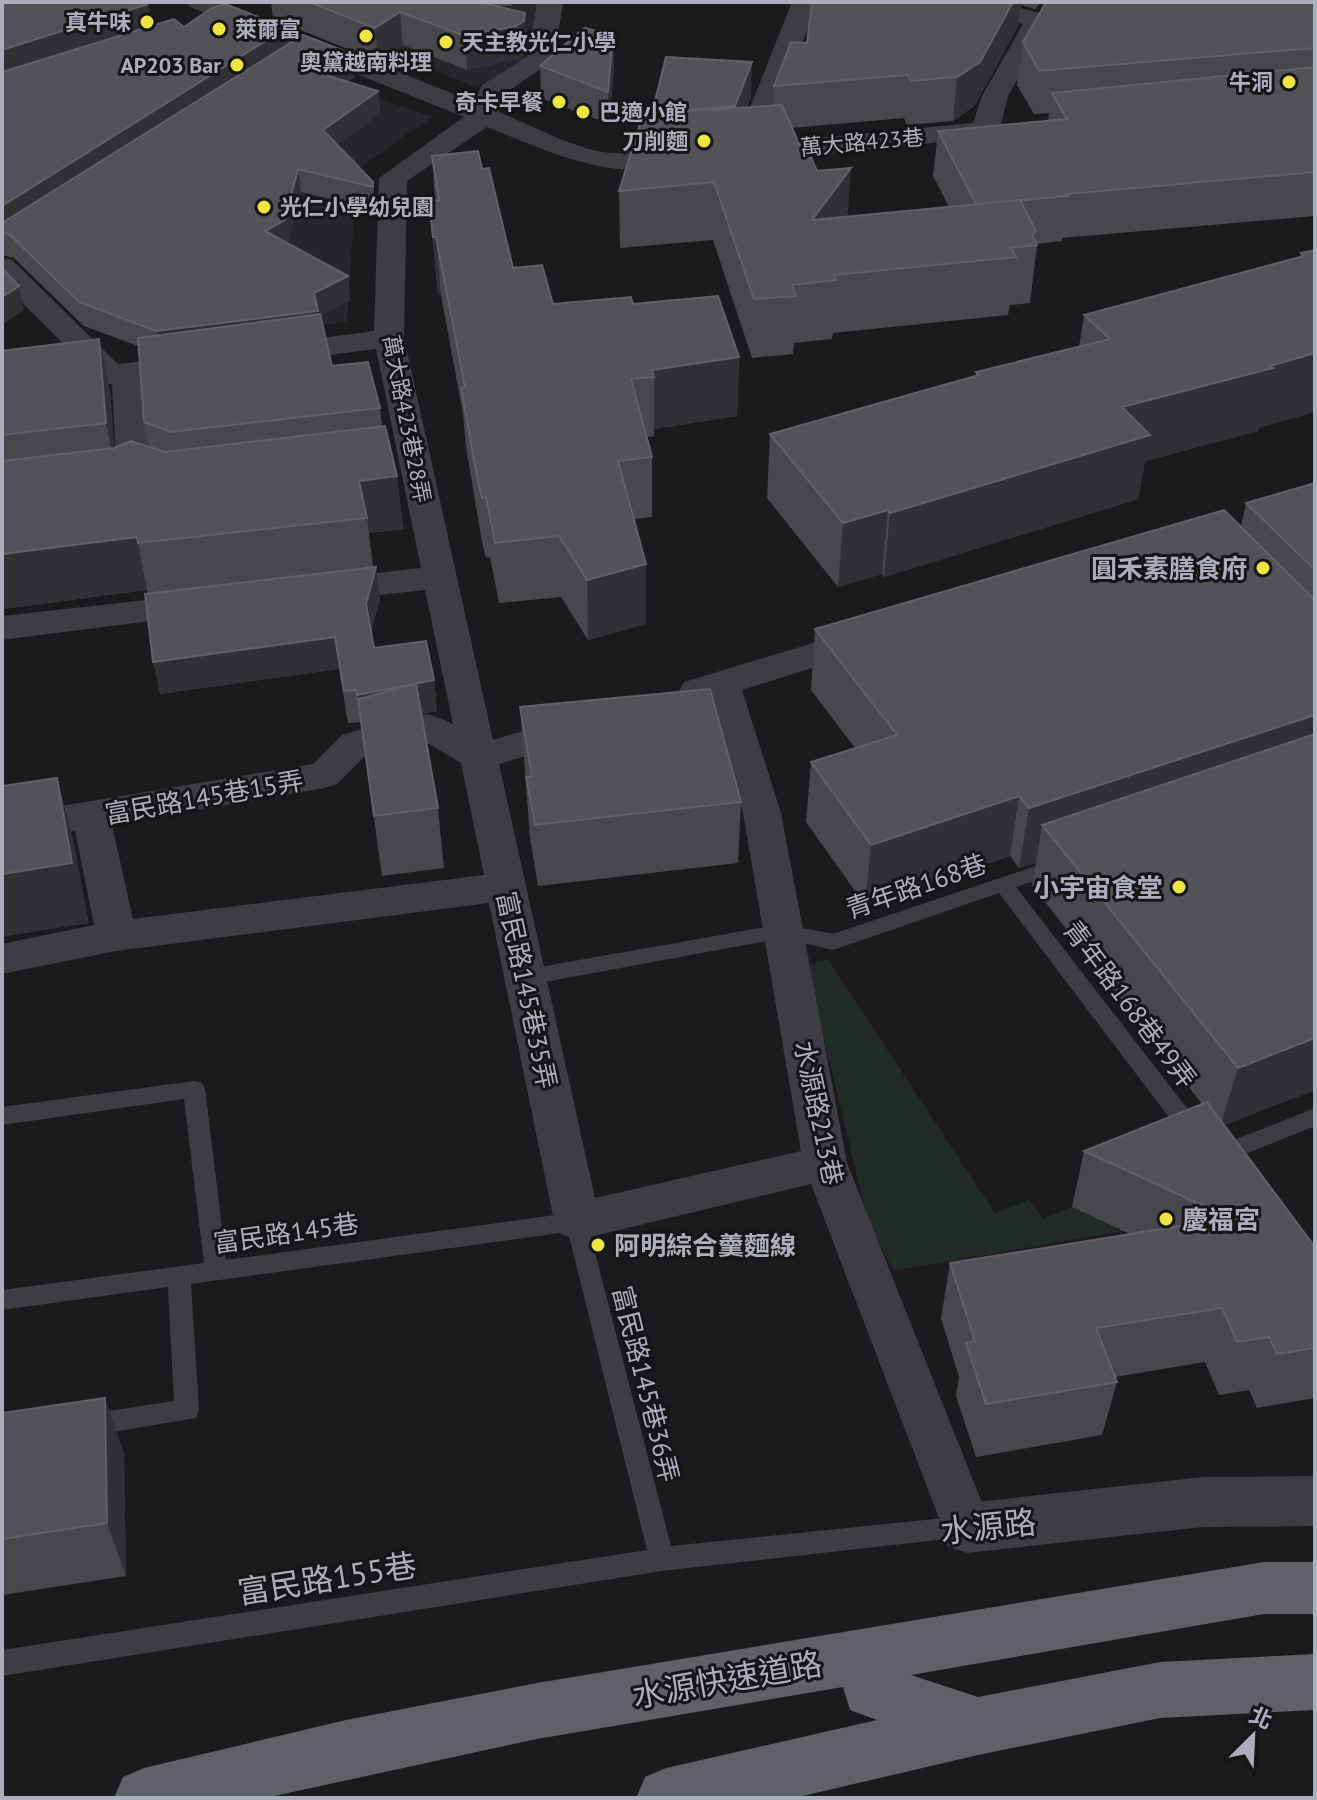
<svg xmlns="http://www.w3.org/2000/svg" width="1317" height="1800" font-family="'PT Sans','Noto Sans TC',sans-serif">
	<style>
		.built { fill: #27262a }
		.green { fill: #222b26 }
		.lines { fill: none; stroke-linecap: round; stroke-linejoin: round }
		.service { fill: #3e3d44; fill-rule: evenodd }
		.minor { fill: #3e3d44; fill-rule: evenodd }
		.tertiary { fill: #3e3d44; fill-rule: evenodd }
		.trunk { fill: #606069; fill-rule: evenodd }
		.wall { fill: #48474c }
		.shaded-wall { fill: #313034 }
		.building { fill: #535258; stroke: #616068; stroke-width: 2 }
		.poi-dot { fill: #ede642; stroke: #161518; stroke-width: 3 }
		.labels { text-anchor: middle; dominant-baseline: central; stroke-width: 6; stroke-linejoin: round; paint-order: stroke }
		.far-poi-label { font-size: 22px; font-weight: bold; fill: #adaebc; stroke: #161518; text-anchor: end }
		.far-street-label { font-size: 22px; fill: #adaebc; stroke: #161518 }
		.poi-label { font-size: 26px; font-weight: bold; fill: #adaebc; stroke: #161518; text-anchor: end }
		.street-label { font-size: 26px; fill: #adaebc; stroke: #161518 }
		.near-street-label { font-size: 32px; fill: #adaebc; stroke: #161518 }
	</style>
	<rect width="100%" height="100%" fill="#1b1a1d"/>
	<!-- built -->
	<path class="built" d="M323 2H538L529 58 477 87 318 26Z
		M348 87 432 117 357 169 347 322 292 328 177 204Z"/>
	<!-- green -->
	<path class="green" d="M828 960 995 1213 1029 1200 1043 1219 1072 1207 1124 1231 893 1271 867 1217 806 965Z"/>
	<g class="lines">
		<!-- service -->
		<path class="service" d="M1057 859 1064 861 1067 866 1064 871 1016 887 1203 1129 1206 1135 1203 1141 1195 1144 1187 1141 999 893 833 950 783 938 523 986 516 984 513 978 516 972 523 970 783 924 833 934Z
			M194 1081 202 1083 205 1089 226 1260 577 1212 585 1214 671 1546 964 1516 973 1520 977 1528 973 1536 662 1571 2 1676V1650L647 1550 568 1232 191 1284 199 1410 196 1418 89 1436 80 1433 77 1425 80 1417 89 1414 174 1401 168 1287 2 1310V1290L204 1263 184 1099 2 1125V1107Z
			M1315 1108V1126L1215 1166 1207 1163 1204 1157 1207 1151Z"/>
		<!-- minor -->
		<path class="minor" d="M186 2H222L474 102 482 85 528 56 537 2H563L554 60 503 95 499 112C531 125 565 144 598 151 629 158 662 145 692 152L696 158 692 164C613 183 558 155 487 127L407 181 404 338 493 740 575 715 588 719 594 728 588 737 499 764 595 1198 801 1151 743 813 709 700 697 703 684 700 679 691 684 682 866 627 879 631 884 639 879 647 742 690 781 813 847 1163 992 1528 985 1544 967 1551 949 1544 811 1184 577 1240 561 1234 554 1221 489 903 116 951 2 974V944L94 925 75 831 2 844V816L313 764 342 735 355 731 429 714 453 724 425 590 324 601 312 598 307 590 312 582 324 579 421 568 376 349 276 362 265 360 260 353 265 346 276 344 374 331 379 178 464 117 190 7ZM424 741 461 763 484 875 133 919 112 825 324 788 337 784 367 754Z
			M792 2H818L764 143 973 123 982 96 1023 24 958 7 954 2H997L1047 15 1051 20 1008 96 1001 124 1006 130 1002 136 746 161 736 159 732 153Z
			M2 257 12 260 118 364 193 355 204 357 209 364 204 371 143 379 150 470 166 476 171 483 166 490C150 494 127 489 117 475L112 384 2 396V378L87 367 2 283Z
			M201 594 213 597 219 605 213 613 2 640V616Z"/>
		<!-- tertiary -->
		<path class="tertiary" d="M1315 1476V1526L1203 1527 967 1553 947 1546 939 1528 947 1510 967 1503 1203 1477Z"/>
		<!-- trunk -->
		<path class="trunk" d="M1264 1562H1315V1614H1264L911 1675 978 1697 1160 1662 1315 1654V1710L1160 1718 978 1755 794 1798H636L645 1777 666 1768 877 1720 850 1710 843 1687 537 1739 265 1798H114L123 1777 144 1768 346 1720 537 1683Z"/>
	</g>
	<!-- wall -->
	<path class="wall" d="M2 2 148 4 152 26 286 28 288 44 352 54 355 77 347 82 378 91 380 114 337 145 373 182 375 210 301 192 288 243 348 276 350 300 321 315 332 366 380 408 382 426 397 476 403 529 369 533 373 567 380 598 371 632 374 648 434 680 437 711 422 714 438 808 444 868 382 876 361 727 360 722 348 723 339 669 160 694 147 590 2 609V351L110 391 114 448 149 447 144 422 138 346 84 326 14 258 2 255Z
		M271 2H512V6H498L527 46 525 54 517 59 467 70 403 45 378 61 273 19Z
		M812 2H1041L1035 9 1021 5 1018 26 975 105 953 121 907 125 904 118 792 128 800 146 848 216 949 207 933 176 938 131 1048 121 1049 113 1034 114 1017 85 1023 42 1315 2V216L1062 238V241L1037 244V245L1030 303 1010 305 1008 315 833 333 832 339 794 343 793 354 752 358 713 240 620 248 619 191 652 114 751 96 747 107 773 105 774 86 807 43Z
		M613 35 614 67 609 124 541 98 540 66Z
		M432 156 482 169 513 268 553 304H633L739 357 737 416 654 429V436L646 437 652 457V517L634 519 646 564V624L588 640 561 597 499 603 490 557 486 558 482 542 466 447 463 414 441 295H438L429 201 435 200Z
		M1315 250 1258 431 1145 461 1138 499 884 577 882 574 838 587 767 498 770 434 976 376V372L1079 347 1084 315 1300 257 1301 253Z
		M1315 483V1090L1224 1125 1315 1247V1398L1257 1408 1249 1390 1219 1395 1205 1362 1115 1377 1117 1382 1102 1435 976 1457 956 1396 959 1377 941 1318 950 1263 1130 1234 1072 1207 1084 1151 1202 1104 1032 885 1036 863 1019 868 1010 856 865 905 806 822 811 762 855 748 811 690 815 629 1241 527 1246 503Z
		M520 707 741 802 738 863 538 886 530 838Z
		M2 1413 124 1453 126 1576 2 1595Z"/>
	<!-- shaded-wall -->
	<path class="shaded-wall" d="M1013 2H1021L1018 26 975 105 953 121 957 77Z
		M148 4 152 27 2 74V50Z
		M400 12 403 45 378 61 375 28Z
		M525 13 527 46 525 54 517 59 467 70 465 36Z
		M286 28 289 50 2 232V206Z
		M613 35 614 67 609 124 608 92Z
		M352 54 355 77 324 97 322 74Z
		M752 62 751 96 734 140 735 106Z
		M378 91 380 114 326 153 323 130Z
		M851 168 847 225 812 220Z
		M298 169 301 192 288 243 265 231Z
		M433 237H436L441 295H438Z
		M348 276 350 300 319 316 160 355 156 331 314 293Z
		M19 286 24 310 2 325V297Z
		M99 339 110 391 117 475 106 423Z
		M1315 353V412L1259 428 1258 431 1145 461 1138 499 884 577 890 513 1122 407Z
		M739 357 737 416 654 429V377L652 370Z
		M397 476 403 529 369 533 367 518 359 481Z
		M888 510 882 574 838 587 843 523Z
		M137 537 147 590 2 609V554Z
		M646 564V624L588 640 587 580Z
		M376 567 380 598 370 636 366 604Z
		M335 637 339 669 160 694 153 662Z
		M434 680 437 711 361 727 357 695Z
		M1315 715V770L1042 825 1036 863 1019 868 1029 808Z
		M57 778 73 838 89 923 2 937V874Z
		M1019 796 1010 856 865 905 871 845Z
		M1315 1038V1090L1220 1127 1238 1068Z
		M105 1398 124 1453 126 1576 107 1523Z"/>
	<!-- building -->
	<path class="building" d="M2 2H143V4H148L2 50Z
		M309 2H479L525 13 524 21 516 26 465 36 400 12 375 28Z
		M812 2H1013L980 62 957 77 911 81 907 75 774 86 791 42 807 43Z
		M1046 2H1315V48L1039 71 1023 42Z
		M225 4 286 28 2 206V72L174 19 184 27 212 8Z
		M584 28 613 35 608 92 540 66Z
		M303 35 352 54 322 74 378 91 323 130 373 182V187L298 169 285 220 265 231 348 276 314 293 318 311 156 331 79 302 9 234 2 232V223Z
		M666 57 752 62 735 106 652 113Z
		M1315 67V172L1067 194 1068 196 976 204 938 131 1067 119 1052 93Z
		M782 105 800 146H806L817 171 851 168 812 220 1020 200 1036 231 1032 234 1037 245 1011 248 1016 257 834 275 836 280 792 285 796 296 754 299 714 182 619 191 643 114Z
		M478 151 482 169 489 168 513 268 542 265 553 304 631 297 633 304 718 296 739 357 652 370 654 377 631 379 652 457 618 461 646 564 587 580 559 536 495 543 486 497 482 498 478 482 461 388 465 387 436 237H433L429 201 439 200 432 156Z
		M1315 250V353L1270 366 1273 368 1122 407 1150 435 890 513 888 510 843 523 770 434 979 375 976 372 1110 339 1084 315 1304 256 1301 253Z
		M2 268 19 286 2 297Z
		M320 314 332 366 368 362 380 408 171 432 144 422 138 338Z
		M99 339 106 423 2 435V351Z
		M385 426 397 476 359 481 367 518 138 543 137 537 2 554V461L114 448 131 441 165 452Z
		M1315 483V570L1246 503Z
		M1224 510 1315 600V715L1029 808 1019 796 871 845 811 762 897 735 815 629Z
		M376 567 366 604 374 648 426 641 434 680 357 695 356 690 344 691 335 637 153 662 145 594Z
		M416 684 438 808 374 816 358 699Z
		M710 689 741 802 535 825 526 777 532 776 520 707Z
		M1315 734V1038L1238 1068 1042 825Z
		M57 778 72 863 2 874V786Z
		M1207 1102 1315 1247V1348L1277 1354 1269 1337 1237 1342 1222 1308 1096 1328 1117 1382 986 1404 966 1343 975 1341 950 1263 1230 1218 1084 1151Z
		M105 1398 107 1523 2 1539V1413Z"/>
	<!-- markers -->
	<g class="poi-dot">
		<circle cx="147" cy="22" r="8"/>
		<circle cx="219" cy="29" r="8"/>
		<circle cx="366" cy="36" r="8"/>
		<circle cx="446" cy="42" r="8"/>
		<circle cx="237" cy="65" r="8"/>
		<circle cx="1289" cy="82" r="8"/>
		<circle cx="559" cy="102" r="8"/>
		<circle cx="583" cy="112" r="8"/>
		<circle cx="704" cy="141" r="8"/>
		<circle cx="264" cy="207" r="8"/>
		<circle cx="1263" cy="568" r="8"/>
		<circle cx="1179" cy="887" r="8"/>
		<circle cx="1166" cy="1219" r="8"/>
		<circle cx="598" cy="1245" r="8"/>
	</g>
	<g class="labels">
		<!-- far-poi labels -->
		<g class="far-poi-label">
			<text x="131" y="22">真牛味</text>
			<text x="235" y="29" text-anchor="start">萊爾富</text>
			<text x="462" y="42" text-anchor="start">天主教光仁小學</text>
			<text x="366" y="62" text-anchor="middle">奧黛越南料理</text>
			<text x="221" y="65">AP203 Bar</text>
			<text x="1273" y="82">牛洞</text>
			<text x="543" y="102">奇卡早餐</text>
			<text x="599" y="112" text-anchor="start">巴適小館</text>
			<text x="688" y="141">刀削麵</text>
			<text x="280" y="207" text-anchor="start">光仁小學幼兒園</text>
		</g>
		<!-- far-street labels -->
		<g class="far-street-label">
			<text transform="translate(862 142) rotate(-5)">萬大路423巷</text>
			<text transform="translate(407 419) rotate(79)">萬大路423巷28弄</text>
		</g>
		<!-- poi labels -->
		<g class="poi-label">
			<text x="1247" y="568">圓禾素膳食府</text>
			<text x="1163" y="887">小宇宙食堂</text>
			<text x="1182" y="1219" text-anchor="start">慶福宮</text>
			<text x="614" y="1245" text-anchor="start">阿明綜合羹麵線</text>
		</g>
		<!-- street labels -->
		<g class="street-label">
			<text transform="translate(204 797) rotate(-10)">富民路145巷15弄</text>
			<text transform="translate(916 886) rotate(-19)">青年路168巷</text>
			<text transform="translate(527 990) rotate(78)">富民路145巷35弄</text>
			<text transform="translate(1130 1004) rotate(53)">青年路168巷49弄</text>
			<text transform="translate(819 1113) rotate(78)">水源路213巷</text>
			<text transform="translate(286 1233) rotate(-8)">富民路145巷</text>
			<text transform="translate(646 1384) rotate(76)">富民路145巷36弄</text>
		</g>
		<!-- near-street labels -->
		<g class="near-street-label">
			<text transform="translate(988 1526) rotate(-6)">水源路</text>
			<text transform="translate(327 1578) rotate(-9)">富民路155巷</text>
			<text transform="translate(727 1679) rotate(-10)">水源快速道路</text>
		</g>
	</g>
	<!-- border -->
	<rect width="1317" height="1800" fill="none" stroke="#adaebc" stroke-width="8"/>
	<!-- north arrow -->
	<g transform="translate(1253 1736) rotate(24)" stroke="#161518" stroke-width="6" paint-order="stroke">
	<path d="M0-6L14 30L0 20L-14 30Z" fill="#adaebc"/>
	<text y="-12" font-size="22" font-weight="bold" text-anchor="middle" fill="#adaebc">北</text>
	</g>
</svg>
